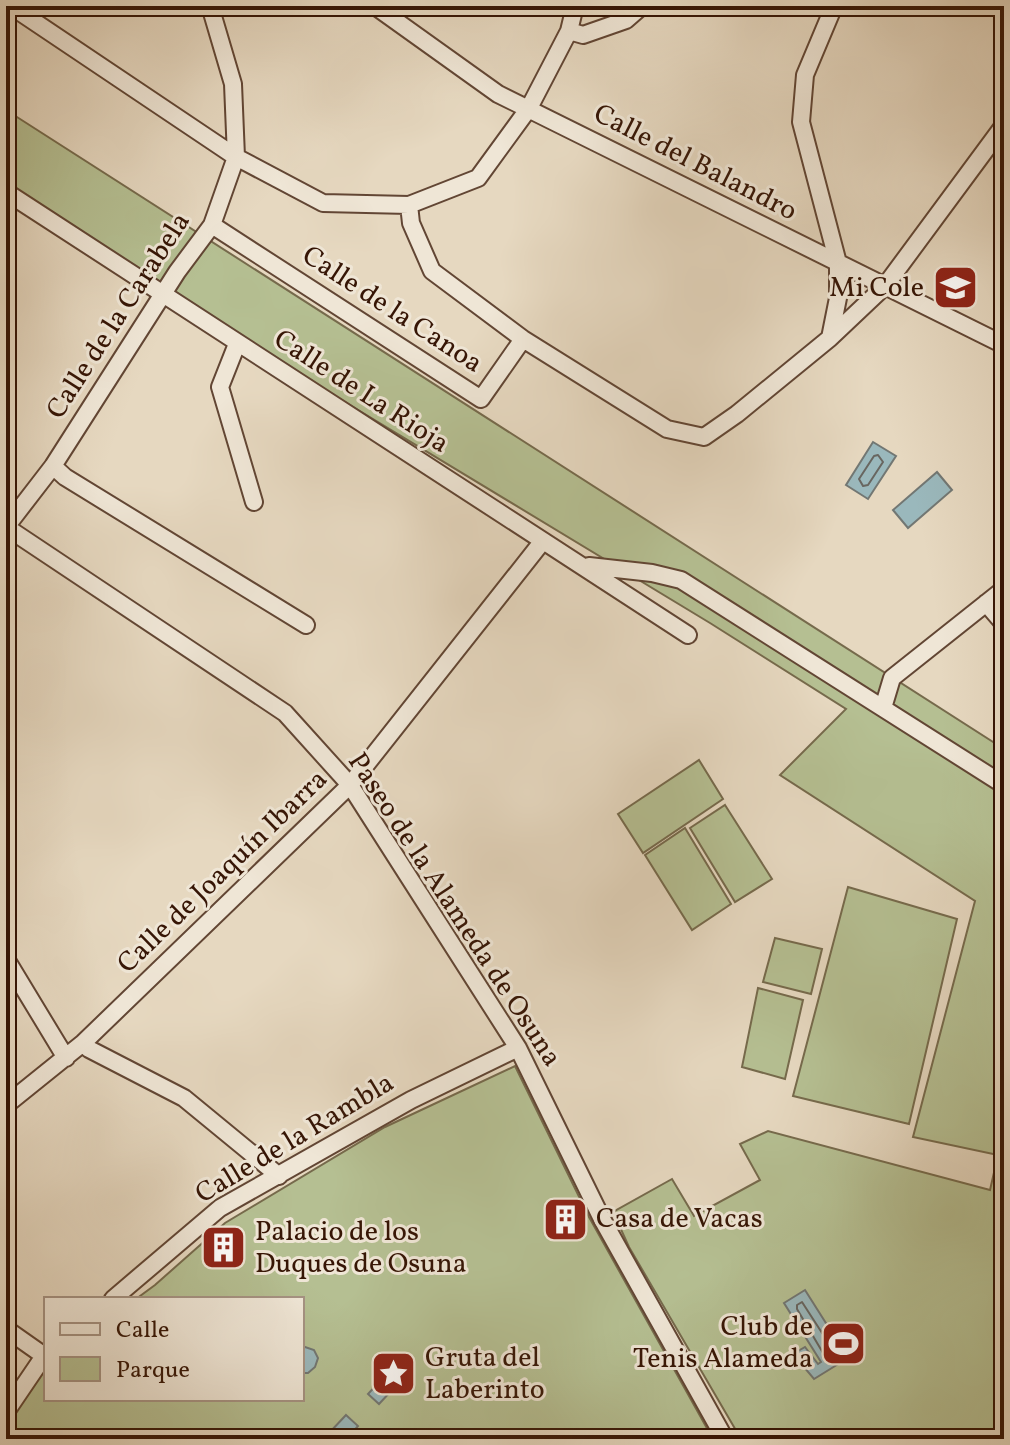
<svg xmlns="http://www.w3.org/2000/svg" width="1010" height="1445" font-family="Vollkorn,serif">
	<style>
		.green { fill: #b5bf92; stroke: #766a4c; stroke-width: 2 }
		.water { fill: #9ab8bc; stroke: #727773; stroke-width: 2 }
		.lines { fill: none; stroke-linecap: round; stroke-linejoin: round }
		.shore { stroke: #686660; stroke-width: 2 }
		.street-casing { stroke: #624634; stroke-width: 20 }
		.street { stroke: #efe6d6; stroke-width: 16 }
		.labels { text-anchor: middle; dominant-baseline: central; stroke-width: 6; stroke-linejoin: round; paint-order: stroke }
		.street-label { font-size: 28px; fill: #361505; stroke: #efe6d6 }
		.poi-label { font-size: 28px; fill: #361505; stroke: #efe6d6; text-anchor: start }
	</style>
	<rect width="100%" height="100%" fill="#e6d8c0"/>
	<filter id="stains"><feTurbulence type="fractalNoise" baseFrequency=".0025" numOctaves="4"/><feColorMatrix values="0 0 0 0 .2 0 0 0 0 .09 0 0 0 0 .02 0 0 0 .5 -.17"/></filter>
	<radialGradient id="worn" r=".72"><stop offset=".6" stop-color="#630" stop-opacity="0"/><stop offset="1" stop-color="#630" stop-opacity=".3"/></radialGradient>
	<!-- green -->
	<path class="green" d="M6 110 1004 749V1439H741L629 1247 613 1212 672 1179 694 1216 760 1180 740 1144 768 1131 990 1190 998 1155 913 1137 975 901 780 775 846 709 710 623 6 197Z
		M699 760 723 799 643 853 618 814Z
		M725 805 772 879 735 902 690 828Z
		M685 828 731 904 692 930 645 855Z
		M848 887 957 919 909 1124 793 1096Z
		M775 938 822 949 811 994 763 982Z
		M758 988 803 1000 785 1079 742 1067Z
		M515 1066 589 1217 713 1439H6V1421L46 1360V1399H302V1299H136L155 1285 225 1223 385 1127Z"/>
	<!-- water -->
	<path class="water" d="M873 442 896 456 868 499 846 485Z
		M937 472 952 490 908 528 893 510Z
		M805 1290 848 1358 814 1379 793 1354 805 1347 818 1364 821 1362 784 1303Z
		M302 1346 314 1350 318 1358 315 1367 308 1373H302Z
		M381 1380 392 1390 379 1404 368 1394Z
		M346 1415 358 1426 347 1439H338L330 1432Z"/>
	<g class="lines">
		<!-- shore -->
		<path class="shore" d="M878 455 883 462 868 485 863 486 859 479 874 456Z
			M802 1302 835 1353 832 1359 826 1358 797 1309V1305Z"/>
		<defs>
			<path id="street" d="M11 6 236 157 323 203 409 205 478 178 529 108 569 31 575 6
				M375 6 498 94 1004 345
				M569 31 583 35 626 20 642 6
				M6 192 688 635
				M409 205 411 223 432 271 523 339 667 429 704 437 737 414 830 338 885 286 1004 125
				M212 225 481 399 523 339
				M830 338 838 298V263L801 122 805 75 834 6
				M237 344 220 387 254 502
				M53 466 65 477 306 625
				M6 527 285 713 350 785 518 1048 602 1219 725 1439
				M6 527 53 466 177 272 212 225 236 157 233 84 210 6
				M589 566 652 573 681 580 1004 785
				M986 603 1004 624
				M883 708 892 678 1004 589
				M6 959 66 1058
				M83 1043 89 1049 184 1098 279 1176
				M6 1105 83 1043 350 785 542 542
				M113 1299 220 1208 411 1100 518 1048
				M6 1329 43 1355
				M6 1412 46 1353"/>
		</defs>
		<!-- street casing -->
		<use href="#street" class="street-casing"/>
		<!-- street -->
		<use href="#street" class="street"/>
	</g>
	<!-- icons -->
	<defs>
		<symbol id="school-square" viewBox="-11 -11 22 22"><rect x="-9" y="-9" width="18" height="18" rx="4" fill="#8f2418" stroke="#efe6d6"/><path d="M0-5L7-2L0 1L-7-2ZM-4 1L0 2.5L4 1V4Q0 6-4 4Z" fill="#fff"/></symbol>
		<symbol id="building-square" viewBox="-11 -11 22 22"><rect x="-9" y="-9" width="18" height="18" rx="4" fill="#8f2418" stroke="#efe6d6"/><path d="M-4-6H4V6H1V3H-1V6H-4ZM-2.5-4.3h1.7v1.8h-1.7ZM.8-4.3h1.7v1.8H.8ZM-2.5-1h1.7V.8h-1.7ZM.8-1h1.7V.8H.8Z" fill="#fff"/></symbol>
		<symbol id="stadium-square" viewBox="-11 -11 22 22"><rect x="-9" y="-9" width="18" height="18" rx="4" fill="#8f2418" stroke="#efe6d6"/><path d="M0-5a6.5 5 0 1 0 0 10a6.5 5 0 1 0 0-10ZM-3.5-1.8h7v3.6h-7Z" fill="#fff"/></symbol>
		<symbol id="sight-square" viewBox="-11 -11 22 22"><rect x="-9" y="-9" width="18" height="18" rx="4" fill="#8f2418" stroke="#efe6d6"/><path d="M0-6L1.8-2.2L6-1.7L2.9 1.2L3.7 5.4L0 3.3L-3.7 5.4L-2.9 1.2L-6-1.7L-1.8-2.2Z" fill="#fff"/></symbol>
	</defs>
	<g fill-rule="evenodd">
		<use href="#school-square" x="930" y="262" width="51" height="51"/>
		<use href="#building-square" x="540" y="1194" width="51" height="51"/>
		<use href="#building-square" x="198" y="1222" width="51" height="51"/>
		<use href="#stadium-square" x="818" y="1318" width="51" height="51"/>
		<use href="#sight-square" x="368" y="1348" width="51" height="51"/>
	</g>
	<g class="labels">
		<!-- street labels -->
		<g class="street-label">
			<text transform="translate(695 163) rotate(27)">Calle del Balandro</text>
			<text transform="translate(392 310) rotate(33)">Calle de la Canoa</text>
			<text transform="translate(119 316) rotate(-57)">Calle de la Carabela</text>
			<text transform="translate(361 392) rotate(33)">Calle de La Rioja</text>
			<text transform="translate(223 872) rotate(-44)">Calle de Joaquín Ibarra</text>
			<text transform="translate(454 910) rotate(57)">Paseo de la Alameda de Osuna</text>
			<text transform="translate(295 1139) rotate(-31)">Calle de la Rambla</text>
		</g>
		<!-- poi labels -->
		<g class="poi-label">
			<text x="924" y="288" text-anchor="end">Mi Cole</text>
			<text x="596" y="1219">Casa de Vacas</text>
			<text x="255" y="1232">Palacio de los<tspan x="255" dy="32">Duques de Osuna</tspan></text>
			<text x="813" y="1327" text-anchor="end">Club de<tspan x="813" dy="32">Tenis Alameda</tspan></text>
			<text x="425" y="1358">Gruta del<tspan x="425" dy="32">Laberinto</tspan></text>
		</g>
	</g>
	<!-- margin -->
	<rect width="1010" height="1445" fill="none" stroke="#e6d8c0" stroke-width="32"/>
	<rect x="8" y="8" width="994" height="1429" fill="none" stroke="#361505" stroke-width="4"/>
	<rect x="16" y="16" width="978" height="1413" fill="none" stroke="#361505" stroke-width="2"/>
	<!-- legend -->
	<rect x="44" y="1297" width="260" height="104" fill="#efe6d6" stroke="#a59282" stroke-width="2"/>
	<rect x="60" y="1323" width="40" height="12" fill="#efe6d6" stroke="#a59282" stroke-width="2"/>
	<text x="116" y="1337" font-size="24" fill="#361505">Calle</text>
	<rect x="60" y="1357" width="40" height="24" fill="#b5bf92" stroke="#a59282" stroke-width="2"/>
	<text x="116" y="1377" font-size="24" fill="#361505">Parque</text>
	<rect width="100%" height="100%" filter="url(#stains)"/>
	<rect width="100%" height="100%" fill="url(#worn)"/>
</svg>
